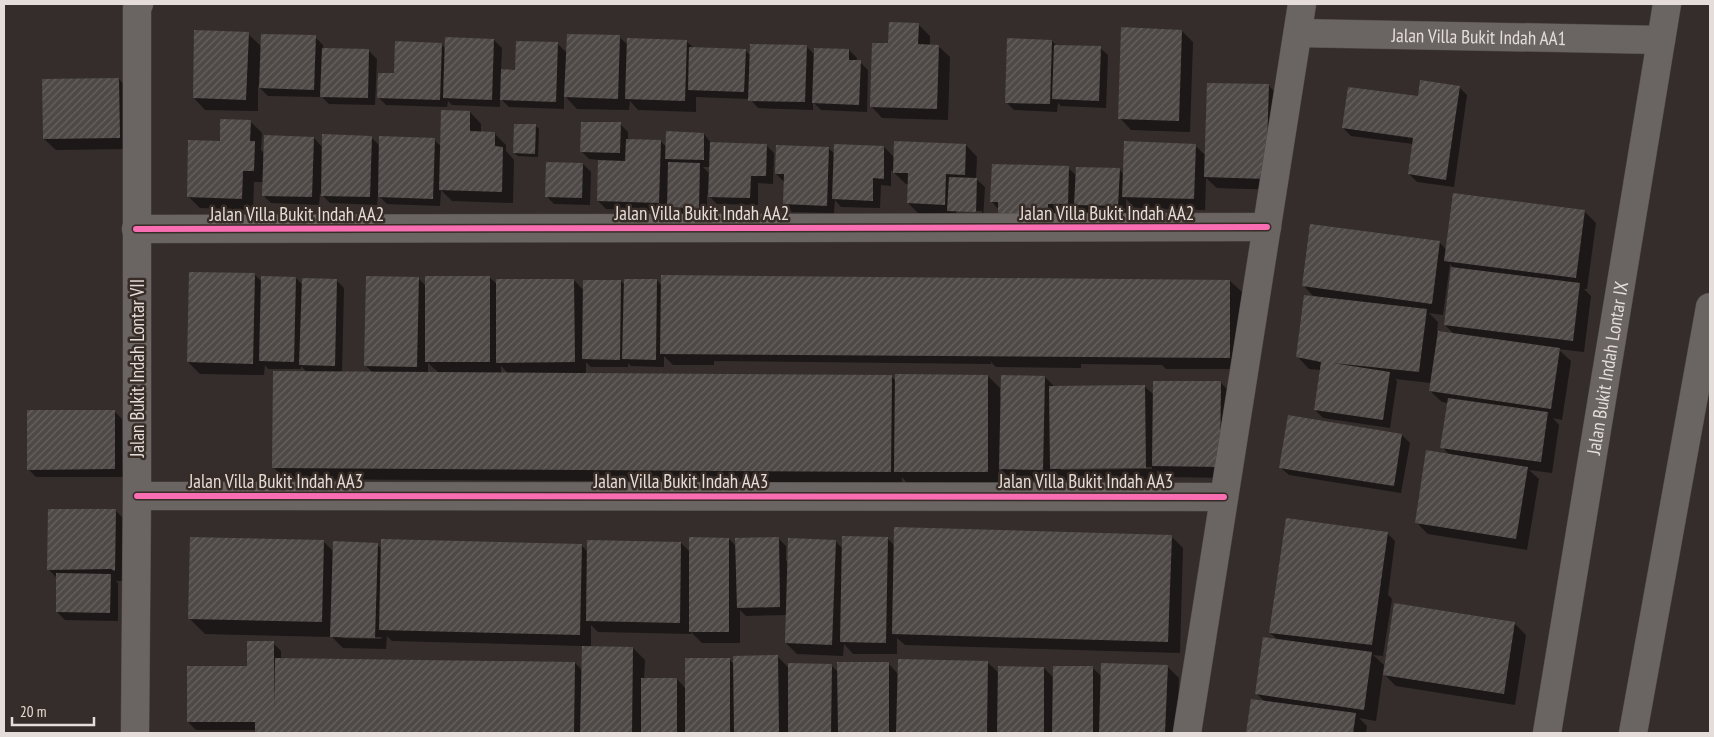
<svg xmlns="http://www.w3.org/2000/svg" width="1714" height="737" font-family="'PT Sans Narrow',sans-serif">
	<style>
		.shadow { fill: #0007; fill-rule: evenodd }
		.building { fill: url(#building-hatch) }
		.lines { fill: none; stroke-linecap: round; stroke-linejoin: round }
		.minor-casing { stroke: #504a47; stroke-width: 29 }
		.minor { stroke: #6a6462; stroke-width: 28 }
		.cycleway-casing { stroke: #382c27; stroke-width: 9 }
		.cycleway { stroke: #f96db3; stroke-width: 6 }
		.labels { text-anchor: middle; dominant-baseline: central; stroke-width: 5; stroke-linejoin: round; paint-order: stroke }
		.street-label { font-size: 19px; fill: #e5ddd9; stroke: #382c27 }
	</style>
	<defs>
		<pattern id="building-hatch" width="6" height="6" patternUnits="userSpaceOnUse" patternTransform="scale(1.25)"><rect width="6" height="6" fill="#4e4946"/><path d="M-1 1l2-2M0 6l6-6M5 7l2-2" fill="none" stroke="#676360"/></pattern>
	</defs>
	<rect width="100%" height="100%" fill="#342d2b"/>
	<!-- shadow -->
	<path class="shadow" d="M918 24 930 36V46H938L950 57 948 120 882 118 871 106 889 44Z
		M1182 31 1193 42 1190 132 1131 130 1120 118Z
		M248 34 262 47 315 37 323 45V49L369 51 377 59 375 105 329 104 322 97 268 96 258 86V111L205 110 194 98Z
		M619 37 628 45 686 41 694 48 745 50 751 56 807 47 815 55 849 50 857 58 856 61 860 62 868 70 867 112 821 110 813 102V110L758 108 750 99 696 97V112L638 110 630 101 629 110 577 109 564 95V109L509 107 500 98V107L452 105 448 101 447 107 386 105 378 97 395 74 441 44 446 49 494 40 502 48 501 71H517L557 43 567 53Z
		M1052 41 1057 46 1100 48 1108 55 1106 108 1061 106 1058 103 1057 112 1014 110 1006 102Z
		M119 79 130 91 131 149 56 150 44 139Z
		M1269 86 1280 97 1277 190 1217 188 1206 178 1205 210 1135 208 1126 199V214L1084 212 1079 208V216L1011 224 992 202 1068 168 1077 176 1119 169 1124 174 1195 145 1206 156Z
		M1459 87 1467 95 1454 187 1417 182 1409 174 1413 144 1351 136 1343 128 1419 98Z
		M470 112 481 124V133L495 134 506 145V151L514 160 513 203 452 201 441 190 440 206 387 204 378 195 377 205 330 203 320 193 319 205 271 203 263 195V182H254L253 210 200 208 188 196 221 142 250 121 262 133 261 150 264 153 314 138 323 148 371 137 380 146 434 140 441 146Z
		M620 124 628 132V140L661 141 666 147 704 134 711 143 766 145 774 153 773 184 758 183V205L717 204 707 194V215L676 214 667 205V211L606 209 598 201 600 160 589 159 581 151ZM703 167H710V174ZM674 206 705 207V210L674 208Z
		M535 125 539 129 538 157 518 156 514 153Z
		M966 145 977 157 976 179 985 187 983 219 920 215 908 203 909 184H906L891 170V186L881 185 880 208 841 207 835 200 834 213 792 212 784 204V182L776 174 828 148 835 154 884 147 894 157ZM956 210 982 211V214L956 213Z
		M583 164 591 172 590 205 554 204 546 196Z
		M1584 211 1596 223 1587 289H1584L1591 296 1584 352 1558 349 1571 361 1562 420 1553 418 1559 425 1552 473 1529 470 1539 479 1527 550 1428 534 1416 522 1450 455 1442 447 1448 403 1442 402 1430 391 1431 383 1395 379 1397 381 1390 428 1323 418 1315 410 1321 370 1309 369 1298 357 1315 298 1304 286 1439 242 1447 250ZM1450 264 1455 269 1445 325 1455 335 1437 332 1438 322 1429 313 1443 315Z
		M254 274 262 282 296 278 303 285 336 280 344 288 342 373H373L365 365 418 278 427 287 489 277 497 284 574 280 584 291 621 281 625 285 657 280 662 286 1230 281 1242 292 1241 369H1166L1162 365 1081 364V368L996 367 991 362V364L714 361V365H673L664 356V367L631 366 628 363V367H591L586 362V374L891 376 896 381 988 376 1000 388V397L1045 377 1055 387 1144 386 1154 395 1220 382 1232 394 1231 478 1165 477 1157 470V479L1063 480 1055 472 1054 481 1012 480 999 467V483H907L902 477V483L285 479 273 467 308 373 301 366V369H268L265 365 264 375 200 374 188 362ZM428 363 439 373H428ZM501 366 509 374H501ZM1152 467V469L1061 470V468Z
		M114 411 122 419 123 477H36L28 469Z
		M1402 435 1410 443 1401 493 1289 475 1281 468Z
		M115 510 127 522 123 581H116L118 583V621L65 620 57 612 58 579 49 570Z
		M1387 533 1395 541 1388 595 1392 599 1383 656 1373 655 1384 665 1376 721 1359 718 1367 726 1366 733H1248L1252 700 1265 702 1257 694 1278 640 1270 633Z
		M1171 536 1183 548 1180 653 905 645 897 638V654H853L844 644 843 656 797 654 786 643 787 615 746 616 740 610V643H702L691 632V634L598 632 591 625V647L633 648 645 660 644 679H677L686 689 729 659 734 665 777 656 789 668 831 665 839 673 888 663 898 674 988 663 999 673 1044 668 1054 678 1093 668 1102 677 1167 666 1179 678 1177 733H257V730H196L188 722 273 643 281 651V659L575 663 583 671V646L392 641 387 636 386 649 343 648 332 637 205 634 190 619 323 541 334 552 377 544 382 549 581 545 588 552 681 543 690 552 729 539 736 546 778 538 786 546V561H789L835 541 843 549 888 539 895 546ZM342 636 382 637 381 639 342 638Z
		M1514 623 1526 635 1515 705 1396 686 1384 674Z"/>
	<!-- building -->
	<path class="building" d="M889 22 919 23 918 44 939 45 937 109 870 107 872 43H888Z
		M1121 27 1182 30 1179 121 1118 119Z
		M194 30 249 32 246 100 193 98Z
		M261 34 316 35 314 90 259 88Z
		M567 34 620 35 618 99 564 97Z
		M445 37 494 39 492 100 443 98Z
		M627 38 687 40 685 101 625 99Z
		M1007 38 1052 40 1050 104 1005 103Z
		M395 41 442 43 440 100 377 98 378 73H394Z
		M516 41 558 42 556 102 500 100 501 69 515 70Z
		M750 44 807 45 805 102 748 101Z
		M1054 45 1101 46 1099 101 1052 99Z
		M689 47 746 49 744 92 688 90Z
		M322 48 369 49 368 98 320 97Z
		M814 48 849 49V60H861L859 105 812 103Z
		M119 78 120 138 43 139 42 79Z
		M1420 80 1460 86 1446 180 1408 174 1413 138 1342 128 1348 87 1418 96Z
		M1207 83 1269 84 1266 179 1204 177Z
		M441 110 470 111V131L495 132V146L503 147 502 192 439 190Z
		M220 119 251 120 250 141H255L254 171H243L242 199 187 197 188 140 220 141Z
		M581 122H621L620 153 580 152Z
		M514 124H536L535 154 513 153Z
		M666 131 704 133V160L665 159Z
		M322 134 372 136 370 197 321 196Z
		M264 135 314 137 312 197 262 196Z
		M379 136 435 138 433 199 378 197Z
		M626 139 661 140 659 203 597 201 598 160 625 161Z
		M894 141 966 144 965 175 946 174 945 205 907 203 908 173H893Z
		M1124 141 1196 144 1194 199 1122 197Z
		M710 142 767 144 766 176H751L750 198 708 197Z
		M834 144 884 146V179L873 178V201L832 199Z
		M776 145 829 147 827 206 783 204 784 174H775Z
		M546 162 583 163 582 198 545 197Z
		M668 162 700 163 699 208 667 207Z
		M992 164 1069 166 1068 204H1048V215L998 213V202H990Z
		M1076 167 1120 168 1118 206 1074 205Z
		M949 177 977 178 976 212 947 211Z
		M1453 193 1585 210 1576 278 1444 261Z
		M1310 224 1440 241 1432 304 1302 286Z
		M1451 267 1580 283 1573 341 1444 325Z
		M189 272 255 273 253 364 187 362Z
		M661 275 1230 280V358L660 354Z
		M261 276 296 277 294 362 259 361Z
		M366 276 419 277 417 367 364 366Z
		M425 276H490V362H425Z
		M302 278 337 279 335 366 299 365Z
		M496 279H574L575 362 496 363Z
		M624 279H657L656 360 622 359Z
		M583 280H621L620 360 582 359Z
		M1304 295 1427 309 1419 372 1333 363 1390 372 1383 420 1314 410 1321 362 1296 357Z
		M1438 331 1560 348 1551 409 1429 391Z
		M273 371 892 375 891 472 272 468Z
		M895 374 988 375V472H894Z
		M1001 375 1045 376 1043 470 999 469Z
		M1153 381H1221L1220 467 1152 466Z
		M1145 385 1146 468 1050 469 1049 386Z
		M1448 398 1548 412 1541 462 1440 448Z
		M27 410H115V469L27 470Z
		M1288 415 1402 434 1394 486 1279 468Z
		M1426 450 1528 467 1516 539 1415 523Z
		M48 509H116L115 571 111 569 47 570Z
		M1286 518 1388 532 1372 645 1269 633Z
		M894 527 1172 535 1168 642 892 634Z
		M842 536 888 537 886 643 840 642Z
		M190 537 324 540 322 622 188 619Z
		M689 537 729 538V632H689Z
		M779 537 780 607 737 608 735 538Z
		M788 538 836 540 832 645 785 643Z
		M381 539 582 544 580 635 379 630Z
		M587 540 681 542 680 623 586 621Z
		M333 541 378 543 375 638 330 637Z
		M56 573 111 574 110 613 56 612Z
		M1394 603 1515 622 1504 694 1383 675Z
		M1263 637 1372 652 1364 710 1255 694Z
		M247 641H274V708L275 658 575 662 574 733H255V722H187V666H247Z
		M582 646 633 647 632 733H580Z
		M778 655 779 733H734L733 656Z
		M685 658H730V733H685Z
		M898 659 988 661 987 733H896Z
		M837 662H889V733H838Z
		M788 663 832 664 831 733H788Z
		M1101 663 1168 665 1165 733H1099Z
		M998 666 1044 667V733H997Z
		M1053 666H1093V733H1052Z
		M641 678H677V733H641Z
		M1251 699 1356 713 1353 733H1246Z"/>
	<g class="lines">
		<defs>
			<g id="minor">
				<path id="s1" d="M1298 33 1661 40"/>
				<path d="M136 229 1267 227"/>
				<path d="M137 496 1224 497"/>
				<path d="M135 733 137 496V8L139 4"/>
				<path d="M1187 733 1302 4"/>
				<path id="s2" d="M1547 733 1667 4"/>
				<path d="M1633 733 1710 307"/>
			</g>
		</defs>
		<!-- minor casing -->
		<use href="#minor" class="minor-casing"/>
		<!-- minor -->
		<use href="#minor" class="minor"/>
		<defs>
			<path id="cycleway" d="M136 229 1267 227
				M137 496 1224 497"/>
		</defs>
		<!-- cycleway casing -->
		<use href="#cycleway" class="cycleway-casing"/>
		<!-- cycleway -->
		<use href="#cycleway" class="cycleway"/>
	</g>
	<g class="labels">
		<!-- street labels -->
		<g class="street-label">
			<text stroke="none"><textPath href="#s1" startOffset="181">Jalan Villa Bukit Indah AA1</textPath></text>
			<text x="702" y="213">Jalan Villa Bukit Indah AA2</text>
			<text x="1107" y="213">Jalan Villa Bukit Indah AA2</text>
			<text x="297" y="214">Jalan Villa Bukit Indah AA2</text>
			<text transform="translate(137 368) rotate(-90)">Jalan Bukit Indah Lontar VII</text>
			<text stroke="none"><textPath href="#s2" startOffset="370">Jalan Bukit Indah Lontar IX</textPath></text>
			<text x="276" y="481">Jalan Villa Bukit Indah AA3</text>
			<text x="681" y="481">Jalan Villa Bukit Indah AA3</text>
			<text x="1086" y="481">Jalan Villa Bukit Indah AA3</text>
		</g>
	</g>
	<!-- border -->
	<rect width="1714" height="737" fill="none" stroke="#e5ddd9" stroke-width="10"/>
	<!-- scale -->
	<path d="M12 717v8h82v-8" fill="none" stroke="#e5ddd9" stroke-width="2.5"/>
	<text x="20" y="717" font-size="15" fill="#e5ddd9" stroke="#382c27" stroke-width="4" paint-order="stroke">20 m</text>
</svg>
